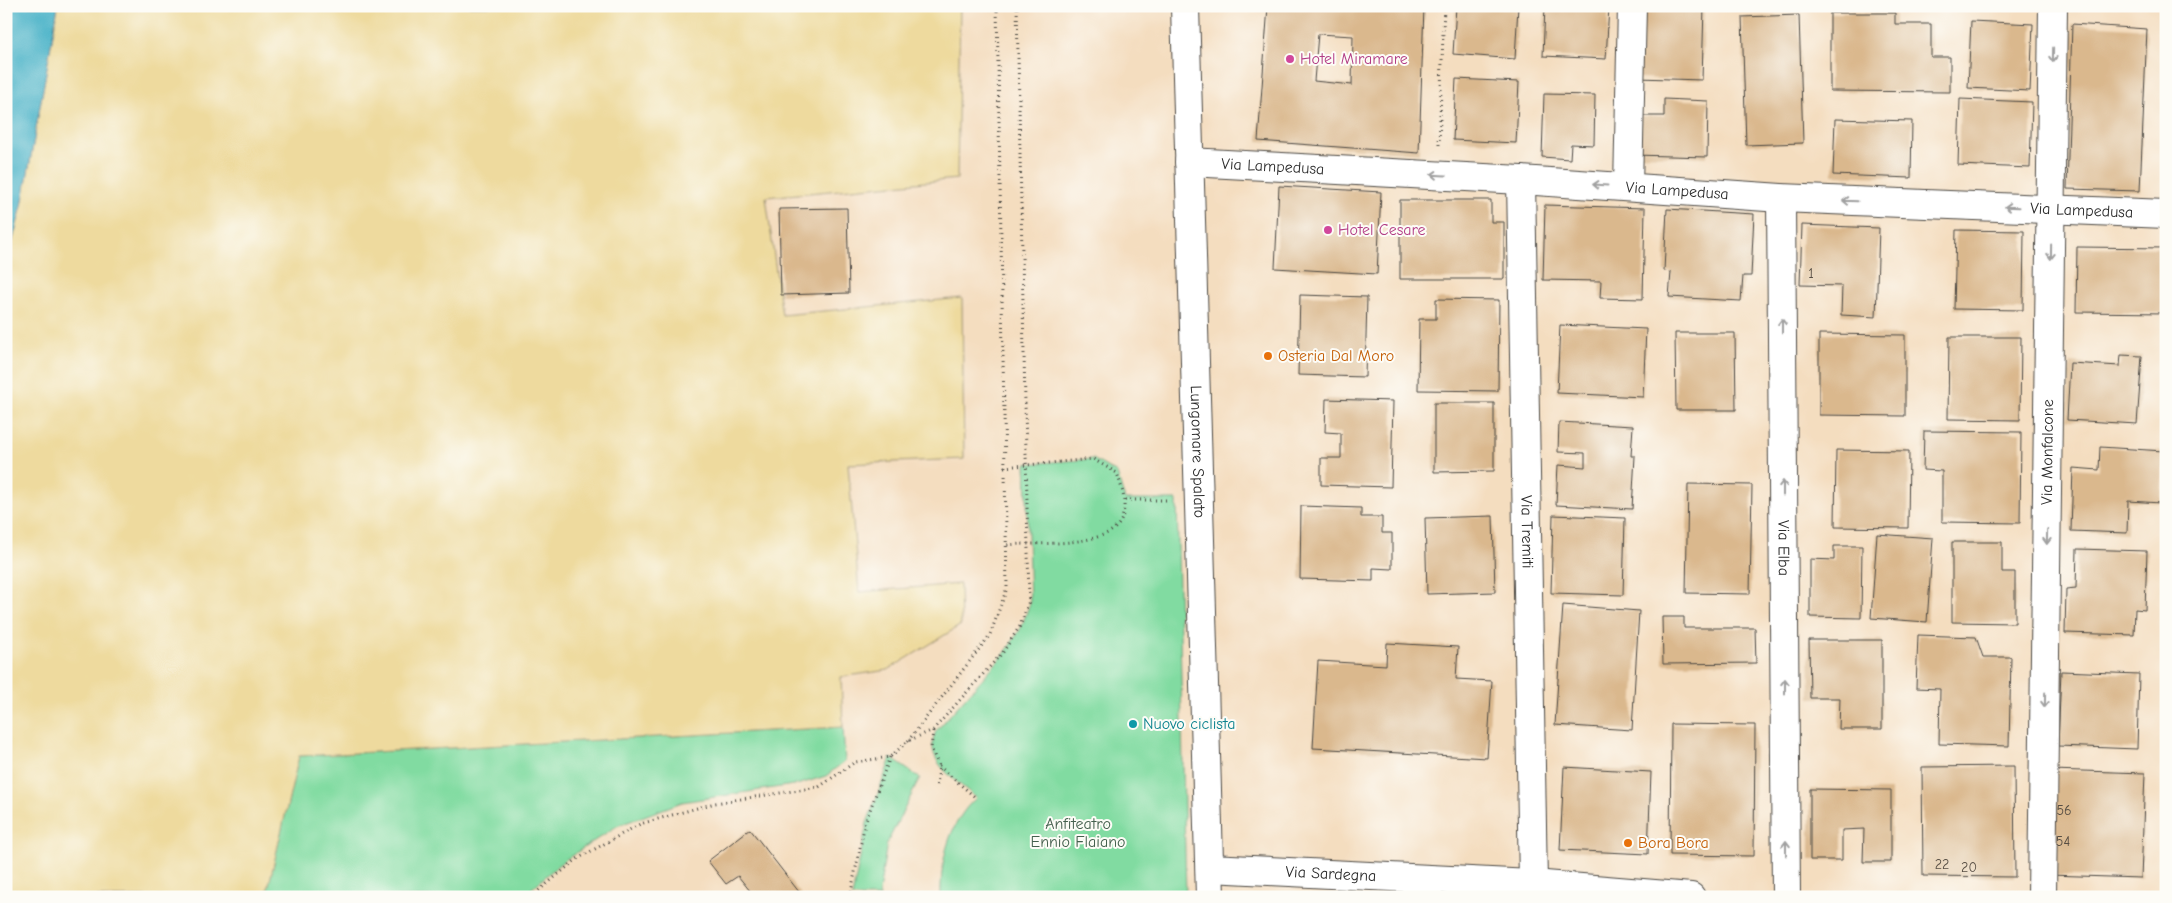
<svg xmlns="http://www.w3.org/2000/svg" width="2172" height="903" font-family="'Comic Neue',sans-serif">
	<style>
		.green { fill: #81dba1; stroke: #568366 }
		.sand { fill: #eeda9e; stroke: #8c8264 }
		.water { fill: #49b2c8; stroke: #3a6e7a }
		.building { fill: #dab88d; fill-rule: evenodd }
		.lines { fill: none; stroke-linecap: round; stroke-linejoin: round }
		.minor-casing { stroke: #494641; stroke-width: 30 }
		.path { stroke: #494641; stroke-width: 3; stroke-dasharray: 1 4; stroke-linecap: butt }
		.minor { stroke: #fff; stroke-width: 28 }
		.oneway { stroke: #a0a0a0 }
		.hotel-dot { fill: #d1479c; stroke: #fdfcf7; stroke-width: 2 }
		.food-dot { fill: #e8710a; stroke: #fdfcf7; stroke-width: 2 }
		.culture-dot { fill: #0f9aa8; stroke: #fdfcf7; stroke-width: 2 }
		.labels { text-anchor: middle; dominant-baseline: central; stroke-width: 4; stroke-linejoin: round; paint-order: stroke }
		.number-label { font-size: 14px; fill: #574e44 }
		.hotel-label { font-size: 16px; fill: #b23c85; stroke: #fdfcf7; text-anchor: start }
		.street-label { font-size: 16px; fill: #2b2b2b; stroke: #fdfcf7 }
		.food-label { font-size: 16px; fill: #c56008; stroke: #fdfcf7; text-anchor: start }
		.culture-label { font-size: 16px; fill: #0d838f; stroke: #fdfcf7; text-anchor: start }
		.park-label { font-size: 16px; fill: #45604e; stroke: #fdfcf7 }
	</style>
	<rect width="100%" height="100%" fill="#fdfcf7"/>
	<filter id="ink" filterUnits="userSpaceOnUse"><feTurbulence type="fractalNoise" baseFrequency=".02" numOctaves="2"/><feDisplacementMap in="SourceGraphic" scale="10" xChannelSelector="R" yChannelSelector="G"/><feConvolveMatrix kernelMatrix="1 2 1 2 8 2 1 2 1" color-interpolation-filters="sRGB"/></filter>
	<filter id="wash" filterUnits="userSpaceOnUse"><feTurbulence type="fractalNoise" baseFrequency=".0096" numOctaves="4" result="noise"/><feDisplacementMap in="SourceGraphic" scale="20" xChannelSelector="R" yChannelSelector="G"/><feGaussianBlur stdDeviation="1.12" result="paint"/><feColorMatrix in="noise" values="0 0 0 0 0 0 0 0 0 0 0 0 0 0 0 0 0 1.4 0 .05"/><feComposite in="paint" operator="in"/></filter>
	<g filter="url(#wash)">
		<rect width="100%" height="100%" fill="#f4ddbf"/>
		<!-- green -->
		<path class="green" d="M1093 459 1117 473 1125 500H1177L1186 897H941C940 862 949 822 976 798 956 779 922 762 936 731L1005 653 1021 628 1030 603 1026 464Z
			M843 727 845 761 826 776 800 784 682 802 617 826 562 862 522 897H266L299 756Z
			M891 758 920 778 887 843 879 892 880 897H852L867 823Z"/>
		<!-- sand -->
		<path class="sand" d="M58 6H960L957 179 766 197 782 315 962 298 964 459 848 464 859 592 960 584 961 625 888 670 841 677 843 727 299 756 266 897H6V265L22 206Z"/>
		<!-- water -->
		<path class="water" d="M6 6H58L22 206 6 265Z"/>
		<g id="blocks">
			<!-- building -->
			<path class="building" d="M1268 6H1424L1419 153 1258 141ZM1318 34 1353 36 1352 85 1314 81Z
				M1456 6H1518L1515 59 1453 54Z
				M1545 6H1609L1606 59 1543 56Z
				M1640 6H1704L1702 80 1638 78Z
				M1830 13H1895V24H1931V57H1950V92L1830 91Z
				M1799 15 1803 143 1746 145 1742 17Z
				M1971 21 2033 24 2030 91 1968 88Z
				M2072 24 2147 29 2140 191 2067 189Z
				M1456 79 1519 82 1516 143 1453 140Z
				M1544 94 1595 95 1594 145 1571 144 1570 159 1542 157Z
				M1664 99 1708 101 1707 157 1634 155V116H1664Z
				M1960 99 2032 102 2030 168 1958 165Z
				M1835 119 1912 121 1911 178 1833 175Z
				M1279 186 1381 192 1377 274 1275 268Z
				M1400 200H1491V222H1504V279H1400Z
				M1545 205 1645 208 1643 299 1600 298 1601 281 1543 280Z
				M847 208 849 293 781 295 779 209Z
				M1667 209 1754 214 1751 276H1743L1741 301 1669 297 1671 272 1664 271Z
				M1802 225 1879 228 1876 317 1841 315 1842 286 1800 285Z
				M1956 230 2024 231 2023 310 1954 309Z
				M2077 247 2166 248V313L2076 312Z
				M1300 295 1367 297 1365 377 1298 375Z
				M1436 299 1499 300 1498 391 1418 390 1419 319H1436Z
				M1560 325 1646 329 1643 397 1557 393Z
				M1675 333H1735L1736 410H1676Z
				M1819 334 1905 335V416L1819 415Z
				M1949 337H2021L2020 420 1948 419Z
				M2121 355 2142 356 2137 424 2067 420 2070 363 2120 366Z
				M1326 399 1393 401 1391 487 1321 485V458H1341V433L1325 432Z
				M1434 403H1494V471L1434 472Z
				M1559 422 1633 426 1631 456H1635L1632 509 1556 505 1558 465 1585 467V453L1558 452Z
				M1924 431 2021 432 2020 523 1942 522V471L1923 470Z
				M2100 447 2164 451 2161 503 2128 501 2127 533 2071 531 2073 468 2099 470Z
				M1836 450 1909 451 1908 528 1835 527Z
				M1688 484 1752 485 1750 594 1686 593Z
				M1301 506 1361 508V517H1382V533H1392V569L1373 568V581L1300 579Z
				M1553 515 1625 518 1623 595 1551 593Z
				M1493 516 1495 592 1427 594 1425 518Z
				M1877 534 1933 538 1927 622 1871 618Z
				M1952 542H2002V572H2015V623L1952 622Z
				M1834 546H1862L1861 618 1810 617V559L1834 560Z
				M2077 549 2147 551 2145 610 2135 609 2134 635 2065 633 2066 589 2076 588Z
				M1563 605 1639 611 1632 730 1555 725Z
				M1662 617H1684V628H1755L1756 663 1663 664Z
				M1918 635 1976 637 1983 657H2011L2009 746 1939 744 1940 689 1916 688Z
				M1809 640H1882V729H1839L1840 698H1810Z
				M1387 643 1458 647 1456 679 1492 681 1487 758 1313 748 1318 661 1386 665Z
				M2061 671 2139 674 2137 749 2058 746Z
				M1671 724 1755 725 1754 856 1670 855Z
				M2014 766 2015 877 1923 876 1922 767Z
				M1564 767 1651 772 1648 854 1560 850Z
				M2051 770 2145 773 2141 878 2048 875Z
				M1810 789 1891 790V862H1863L1864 829 1842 830V860H1810Z
				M750 829 803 897H755L738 876 726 884 708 861Z"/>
		</g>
	</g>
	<g filter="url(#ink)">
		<use href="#blocks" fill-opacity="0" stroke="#494641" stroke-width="1"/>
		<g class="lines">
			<defs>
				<g id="minor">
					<path id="s1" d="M1185 6 1210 897"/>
					<path id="s2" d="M1189 162 1521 180 1781 198 2166 214"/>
					<path id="s3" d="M1521 180 1533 884"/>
					<path d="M1628 187 1632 6"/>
					<path id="s4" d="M1781 198 1786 897"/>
					<path id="s5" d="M1210 868 1533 884 1691 897"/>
					<path id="s6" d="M2042 897 2053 6"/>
				</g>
			</defs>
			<!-- minor casing -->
			<use href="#minor" class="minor-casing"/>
			<!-- path -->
			<path class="path" d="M1439 145 1444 6
				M1004 467 1093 459 1117 473C1122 488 1127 502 1122 518 1112 549 1032 542 1006 545
				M1125 500H1167
				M933 731 931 748 939 766 937 788
				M908 741 990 635 1007 588 997 6
				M939 766 976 798
				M531 897 577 859 640 824 715 803 819 787 855 762 890 757 908 741 933 730 1003 652 1020 626 1029 601 1017 6
				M850 897 865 823 890 757"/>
			<!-- minor -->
			<use href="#minor" class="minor"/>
		</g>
		<!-- one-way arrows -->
		<defs><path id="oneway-shaft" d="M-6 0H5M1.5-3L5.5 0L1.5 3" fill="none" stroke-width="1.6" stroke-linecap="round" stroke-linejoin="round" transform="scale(1.25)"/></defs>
		<g class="oneway">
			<use href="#oneway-shaft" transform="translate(2053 55) rotate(91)"/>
			<use href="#oneway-shaft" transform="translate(1438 175) rotate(-177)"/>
			<use href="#oneway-shaft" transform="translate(1600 185) rotate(-176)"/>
			<use href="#oneway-shaft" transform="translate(1850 201) rotate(-178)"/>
			<use href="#oneway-shaft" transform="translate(2012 207) rotate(-178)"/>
			<use href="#oneway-shaft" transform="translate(2051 252) rotate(91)"/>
			<use href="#oneway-shaft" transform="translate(1782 326) rotate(-90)"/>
			<use href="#oneway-shaft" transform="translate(1783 488) rotate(-90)"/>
			<use href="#oneway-shaft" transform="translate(2047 537) rotate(91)"/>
			<use href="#oneway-shaft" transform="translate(1785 686) rotate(-90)"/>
			<use href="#oneway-shaft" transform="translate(2045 700) rotate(91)"/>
			<use href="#oneway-shaft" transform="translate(1786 848) rotate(-90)"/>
		</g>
	</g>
	<!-- markers -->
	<g class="hotel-dot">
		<circle cx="1290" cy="59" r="5"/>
		<circle cx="1328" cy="230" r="5"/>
	</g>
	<g class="food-dot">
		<circle cx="1268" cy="356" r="5"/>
		<circle cx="1628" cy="843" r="5"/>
	</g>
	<circle class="culture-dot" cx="1133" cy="724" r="5"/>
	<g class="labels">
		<!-- number labels -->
		<g class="number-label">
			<text x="1811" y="273">1</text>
			<text x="2064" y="810">56</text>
			<text x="2063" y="841">54</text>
			<text x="1942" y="864">22</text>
			<text x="1969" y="867">20</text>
		</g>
		<!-- hotel labels -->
		<g class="hotel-label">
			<text x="1300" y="59">Hotel Miramare</text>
			<text x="1338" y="230">Hotel Cesare</text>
		</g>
		<!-- street labels -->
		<g class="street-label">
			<text stroke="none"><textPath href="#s2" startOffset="84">Via Lampedusa</textPath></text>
			<text stroke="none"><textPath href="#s2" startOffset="489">Via Lampedusa</textPath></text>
			<text stroke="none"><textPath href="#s2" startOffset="894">Via Lampedusa</textPath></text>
			<text stroke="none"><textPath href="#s1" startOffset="446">Lungomare Spalato</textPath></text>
			<text stroke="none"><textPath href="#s6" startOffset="445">Via Monfalcone</textPath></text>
			<text stroke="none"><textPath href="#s3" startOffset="352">Via Tremiti</textPath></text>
			<text stroke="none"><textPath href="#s4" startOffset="350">Via Elba</textPath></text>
			<text stroke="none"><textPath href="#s5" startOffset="121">Via Sardegna</textPath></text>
		</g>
		<!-- food labels -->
		<g class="food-label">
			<text x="1278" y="356">Osteria Dal Moro</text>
			<text x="1638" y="843">Bora Bora</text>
		</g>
		<!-- culture labels -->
		<g class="culture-label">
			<text x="1143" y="724">Nuovo ciclista</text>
		</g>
		<!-- park labels -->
		<g class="park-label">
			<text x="1078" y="824">Anfiteatro<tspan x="1078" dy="18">Ennio Flaiano</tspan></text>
		</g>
	</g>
	<!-- margin -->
	<rect width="2172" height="903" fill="none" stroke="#fdfcf7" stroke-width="25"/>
</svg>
